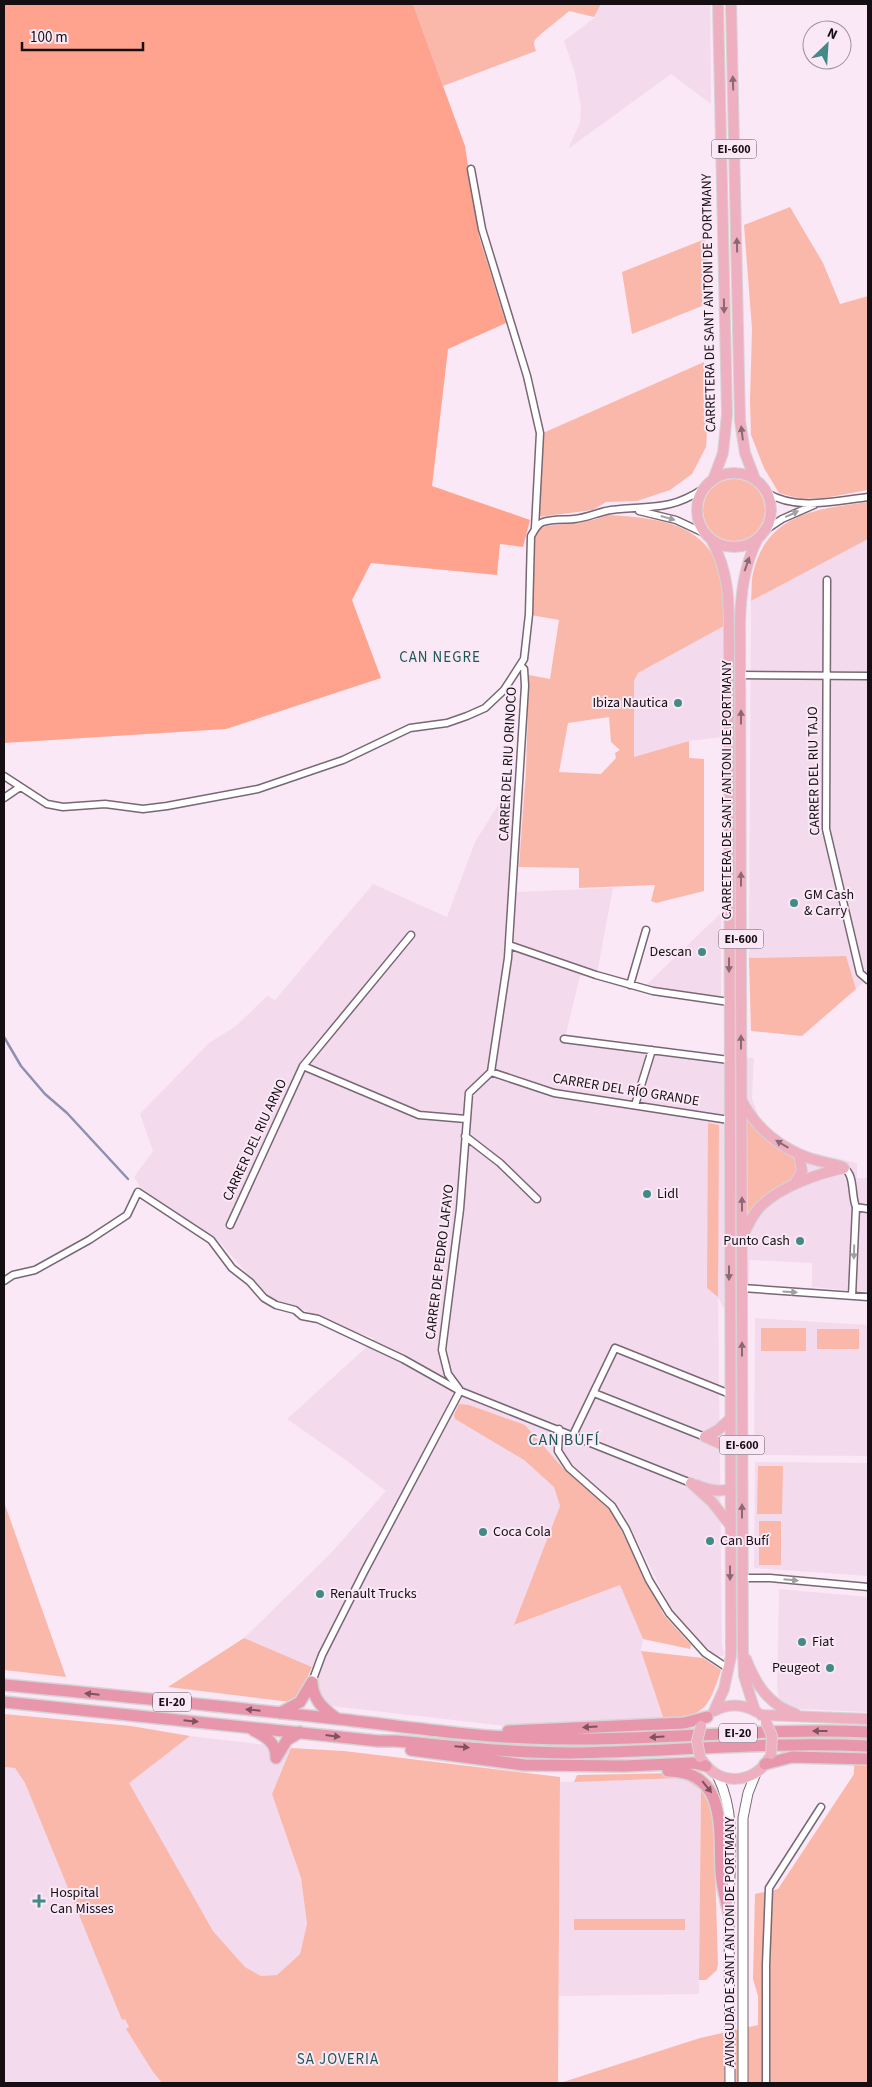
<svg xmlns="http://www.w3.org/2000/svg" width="872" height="2087" font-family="'Source Sans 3',sans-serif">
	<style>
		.built { fill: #f4daed }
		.green { fill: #fab8aa; fill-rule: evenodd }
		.forest { fill: #ffa38f }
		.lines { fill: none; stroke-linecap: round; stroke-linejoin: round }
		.stream { stroke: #8d90b3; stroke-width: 2.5 }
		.minor-casing { stroke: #786774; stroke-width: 9 }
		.secondary-casing { stroke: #786774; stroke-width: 11 }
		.primary-casing { stroke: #d5d4d5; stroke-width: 12 }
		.trunk-casing { stroke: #d5d4d5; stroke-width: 14 }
		.minor { stroke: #fff; stroke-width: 6 }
		.secondary { stroke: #fff; stroke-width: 9 }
		.primary { stroke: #eeb0c1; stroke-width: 10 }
		.trunk { stroke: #e896ac; stroke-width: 11 }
		.primary-bridge-casing { stroke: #d5d4d5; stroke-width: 12; stroke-linecap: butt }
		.primary-bridge { stroke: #eeb0c1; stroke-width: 10 }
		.oneway { fill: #8c6873 }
		.oneway2 { fill: #a19fa1 }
		.oneway3 { fill: #7e5260 }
		.poi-dot { fill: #438a86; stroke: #fbe8f6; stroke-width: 2 }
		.labels { text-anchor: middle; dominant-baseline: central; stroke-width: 4; stroke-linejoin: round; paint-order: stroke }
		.shield { fill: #fbe8f6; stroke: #5a5057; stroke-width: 1 }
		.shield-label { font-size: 12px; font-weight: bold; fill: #150f13 }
		.street-label { font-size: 14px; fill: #150f13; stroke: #fbe8f6 }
		.poi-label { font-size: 14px; fill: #150f13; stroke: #fbe8f6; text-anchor: start }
		.neighbourhood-label { font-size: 15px; letter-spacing: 1px; fill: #1c5754; stroke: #fbe8f6 }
		.quarter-label { font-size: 16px; letter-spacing: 1px; fill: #1c5754; stroke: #fbe8f6 }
	</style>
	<rect width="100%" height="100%" fill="#fbe8f6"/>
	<!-- built -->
	<path class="built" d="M601 4H710L711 104 671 74 568 149 580 123 581 108 575 73 564 41 594 18Z
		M868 539V978L856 989 846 956 749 958 751 601Z
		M724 626 723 737 689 741 634 757V681L638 673Z
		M510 786 525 788 517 892 613 888 597 973 580 976 566 1034 717 1057 754 1058 752 1098 760 1120 772 1132 805 1151 857 1163V1178H868V1292L812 1287V1263L750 1260 747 1315 729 1316 718 1298 722 1645 725 1655 718 1657 693 1636 670 1607 622 1511 567 1459 562 1467 525 1425 455 1419 524 1460 554 1487 560 1506 515 1625 620 1585 643 1639 641 1651 664 1720 515 1727 331 1706 319 1696 312 1667 244 1638 330 1554 386 1491 343 1458 287 1419 370 1344 374 1338 340 1327 302 1309 273 1300 255 1283 218 1240 140 1187 134 1177 153 1151 140 1114 209 1043 236 1026 267 996 275 1000 373 884 447 917 475 842Z
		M721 913V998L645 986Z
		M755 1318 868 1325V1456L754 1455Z
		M755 1462 868 1463V1576L754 1568Z
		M779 1589 868 1597V1712L799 1709 786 1704 779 1698 777 1687Z
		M190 1736 291 1748 272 1794 301 1878 307 1924 300 1954 277 1975 261 1976 245 1967 213 1931 128 1783Z
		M4 1767 15 1768 25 1783 122 2019H125L129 2027 126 2029 153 2072 162 2083H4Z
		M683 1778 701 1790 699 1994 559 1996 560 1782Z"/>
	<!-- green -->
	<path class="green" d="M413 4H601L594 17 569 11C563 17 535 37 534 42 534 45 535 48 536 51L443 86Z
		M790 207 823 263 840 304 868 296V490L824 498 801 499 779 493 764 468 751 435 750 401 752 329 744 225Z
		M705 239 712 302 632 334 622 272Z
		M704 362 708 418 706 447 692 474 670 490 637 501 606 502 593 510 538 517 543 433Z
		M703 510a31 31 0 1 1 62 0a31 31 0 1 1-62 0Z
		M868 502V539L751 601C752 592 751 582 753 573 767 513 817 509 868 502Z
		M608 515C659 518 713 523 723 584 725 597 724 612 724 626L638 673 634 681V757L689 741V758L704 759V891L656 903 651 901 655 885 579 888V868L519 867 526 771 529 675 550 679 559 620 531 615 534 536 538 530 546 526 593 520ZM609 717 611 742 620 750 615 753 616 758 601 774 559 772 568 723Z
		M846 956 856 989 802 1036 751 1031 749 958Z
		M747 1120 755 1128 786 1149 796 1161 798 1170 793 1179 779 1187 748 1217Z
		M708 1123 719 1125 718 1297 707 1288Z
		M761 1328H806V1351H761Z
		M817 1329H859V1349H817Z
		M459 1404 469 1405 525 1425 562 1467 612 1512 664 1615 691 1645 690 1649 643 1639 620 1585 514 1625 560 1506 554 1487 524 1460 455 1419 454 1415Z
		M758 1466H783L782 1514H757Z
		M4 1502 66 1677 4 1670Z
		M759 1521H781V1565H759Z
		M244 1638 312 1667 298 1698 290 1701H282L168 1687Z
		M641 1651 703 1658 721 1670C709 1707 705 1717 664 1720Z
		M4 1714 131 1726 190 1736 129 1783 213 1931 245 1967 261 1976 277 1975 300 1954 307 1924 301 1878 272 1794 291 1748 344 1751 560 1777 558 2083H162L153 2072 126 2029 129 2027 125 2019 122 2020 25 1783 15 1768 4 1767Z
		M854 1763H868V2083H560L700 2038 758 2025V1996L753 1979 755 1894 778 1889 854 1774Z
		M677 1773 697 1780 713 1805 718 1964 717 1970 706 1980H699L701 1790 683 1778 574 1782 577 1775Z
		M574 1919H685V1930H574Z"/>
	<!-- forest -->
	<path class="forest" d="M4 4H413L465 146 479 236 506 323 448 349 432 486 530 520 523 547 500 544 497 575 371 563 352 600 381 678 226 729 4 743Z"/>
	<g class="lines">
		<!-- stream -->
		<path class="stream" d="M4 1037 21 1066 45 1094 67 1113 128 1179"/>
		<defs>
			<path id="minor" d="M471 169 482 229 527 376 540 433 535 528
				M767 493C797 511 835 501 868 497
				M639 511 676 520 704 533
				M767 529 782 519 814 505
				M827 580 826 829 860 973 868 980
				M741 675 868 676
				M4 776 47 804 63 807 105 804 143 809 167 806 258 789 343 760 410 728 447 723 467 716 485 708 504 690 524 659 529 614 531 536C534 531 537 524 543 522 552 519 564 520 574 519 587 518 598 512 611 510 649 505 668 512 703 489
				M4 798 20 787
				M411 935 303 1066 419 1115 466 1119
				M509 945 596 975 653 991 729 1002
				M630 985 646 930
				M564 1039 729 1060
				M491 1072 554 1093 729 1120
				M635 1105 652 1050
				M465 1136 500 1163 537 1199
				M844 1168C855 1175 851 1195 856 1207L852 1296
				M856 1207 868 1209
				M230 1225 303 1066
				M4 1281 13 1275 35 1270 89 1240 127 1215 138 1192 211 1240 232 1268 250 1282 264 1298 276 1305 295 1310 302 1316 318 1319 403 1359 460 1391 691 1483
				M742 1288 868 1297
				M459 1389 448 1374 442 1350 460 1209 469 1093 491 1072 508 958 525 686 524 669 521 666
				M594 1393 705 1437
				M559 1429 558 1451 569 1468 612 1506 626 1529 649 1580 669 1613 705 1653 729 1669
				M573 1435 615 1348 730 1394
				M743 1578H770L868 1587
				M312 1682 322 1655 364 1572 460 1391
				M766 2083V1965L769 1888 821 1807"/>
			<path id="secondary" d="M717 1775C739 1817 728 1869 729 1915 729 1971 730 2027 730 2083
				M743 2083V1818L748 1793 756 1773"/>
			<path id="primary" d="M731 4 740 421 745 453 755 479
				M697 510a37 37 0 1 1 74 0a37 37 0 1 1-74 0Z
				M713 480 723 453 727 414 718 4
				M712 541C729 573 729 600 729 636L731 1656 724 1689 714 1711
				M742 1101C756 1128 780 1148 809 1158 820 1162 831 1163 843 1167
				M795 1183 802 1171 799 1154
				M743 1236C748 1225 753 1213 762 1205 782 1186 817 1174 844 1168
				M705 1437 718 1430 730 1419
				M705 1437 730 1448
				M691 1483 712 1502 730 1525
				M697 1485C709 1490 717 1492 730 1489
				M746 1659C756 1685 769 1705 796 1714
				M714 1711C729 1703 743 1704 757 1712
				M755 1711 744 1676 743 1651 740 622C741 592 744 567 757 540
				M761 1715 868 1719
				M702 1760C718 1786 754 1785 769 1758"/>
			<path id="trunk" d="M312 1682C313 1699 322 1708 336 1718
				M4 1685C115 1695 227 1707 338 1719 401 1726 465 1736 528 1738 642 1743 755 1727 868 1732
				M4 1702 378 1741H395C452 1746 510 1753 569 1753 669 1752 768 1741 868 1746
				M280 1713 300 1702 312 1682
				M253 1730C265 1736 277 1743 276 1758
				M508 1731 684 1723 707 1717
				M411 1750 524 1765 625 1766 694 1763 706 1766
				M276 1758 287 1740 300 1732
				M765 1764 792 1757 868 1759
				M668 1771C727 1771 719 1829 721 1872 722 1886 726 1900 729 1914"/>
		</defs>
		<!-- minor casing -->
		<use href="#minor" class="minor-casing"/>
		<!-- secondary casing -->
		<use href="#secondary" class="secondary-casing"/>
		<!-- primary casing -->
		<use href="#primary" class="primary-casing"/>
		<!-- trunk casing -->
		<use href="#trunk" class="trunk-casing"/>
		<!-- minor -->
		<use href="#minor" class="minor"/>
		<!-- secondary -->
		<use href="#secondary" class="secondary"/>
		<!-- primary -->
		<use href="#primary" class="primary"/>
		<!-- trunk -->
		<use href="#trunk" class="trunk"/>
		<defs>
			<path id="primary-bridge" d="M766 1722 772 1736 771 1754
				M700 1757 697 1741 701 1726"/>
		</defs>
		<!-- primary-bridge casing -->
		<use href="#primary-bridge" class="primary-bridge-casing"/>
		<!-- primary-bridge -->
		<use href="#primary-bridge" class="primary-bridge"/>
	</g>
	<!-- one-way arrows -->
	<defs><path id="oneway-solid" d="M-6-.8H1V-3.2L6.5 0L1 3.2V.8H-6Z" transform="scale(1.25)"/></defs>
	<g class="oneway">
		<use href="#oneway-solid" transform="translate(733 83) rotate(-92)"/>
		<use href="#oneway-solid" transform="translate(737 245) rotate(-91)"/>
		<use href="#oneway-solid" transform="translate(724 306) rotate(89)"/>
		<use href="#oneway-solid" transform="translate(742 433) rotate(-97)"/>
		<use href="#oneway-solid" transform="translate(747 564) rotate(-71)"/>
		<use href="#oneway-solid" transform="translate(741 717) rotate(-90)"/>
		<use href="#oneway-solid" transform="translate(741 879) rotate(-90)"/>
		<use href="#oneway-solid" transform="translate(729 965) rotate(90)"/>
		<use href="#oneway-solid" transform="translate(741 1042) rotate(-90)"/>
		<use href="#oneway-solid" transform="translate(782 1144) rotate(-149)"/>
		<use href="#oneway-solid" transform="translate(742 1204) rotate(-90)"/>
		<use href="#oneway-solid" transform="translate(729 1273) rotate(90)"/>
		<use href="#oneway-solid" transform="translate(742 1349) rotate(-90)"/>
		<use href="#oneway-solid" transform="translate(742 1511) rotate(-90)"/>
		<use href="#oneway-solid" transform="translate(730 1573) rotate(90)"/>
	</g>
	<g class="oneway2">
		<use href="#oneway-solid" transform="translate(792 514) rotate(-25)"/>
		<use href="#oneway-solid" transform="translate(668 518) rotate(16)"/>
		<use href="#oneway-solid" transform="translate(854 1252) rotate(92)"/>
		<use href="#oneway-solid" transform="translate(790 1292) rotate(4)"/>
		<use href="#oneway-solid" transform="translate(791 1580) rotate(5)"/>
	</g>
	<g class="oneway3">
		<use href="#oneway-solid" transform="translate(92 1694) rotate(-174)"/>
		<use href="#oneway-solid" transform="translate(253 1710) rotate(-174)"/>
		<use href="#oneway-solid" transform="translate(191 1721) rotate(6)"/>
		<use href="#oneway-solid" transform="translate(590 1727) rotate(177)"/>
		<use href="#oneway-solid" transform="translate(820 1731) rotate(-180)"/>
		<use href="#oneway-solid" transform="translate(333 1736) rotate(7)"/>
		<use href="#oneway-solid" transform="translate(657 1737) rotate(177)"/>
		<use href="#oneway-solid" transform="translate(462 1747) rotate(5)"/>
		<use href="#oneway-solid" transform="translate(707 1787) rotate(51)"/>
	</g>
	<!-- markers -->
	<g class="poi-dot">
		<circle cx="678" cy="703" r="5"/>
		<circle cx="794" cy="903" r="5"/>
		<circle cx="702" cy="952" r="5"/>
		<circle cx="647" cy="1194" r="5"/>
		<circle cx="800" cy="1241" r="5"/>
		<circle cx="483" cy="1532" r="5"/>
		<circle cx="710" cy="1541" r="5"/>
		<circle cx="320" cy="1594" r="5"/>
		<circle cx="802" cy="1642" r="5"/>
		<circle cx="830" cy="1668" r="5"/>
		<path d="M36.5 1893.5h5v5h5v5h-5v5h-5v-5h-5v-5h5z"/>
	</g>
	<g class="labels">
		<!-- shield labels -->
		<g class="shield">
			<rect x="711.5" y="139.5" width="45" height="19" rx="4"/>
			<rect x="718.5" y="929.5" width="45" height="19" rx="4"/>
			<rect x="719.5" y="1435.5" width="45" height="19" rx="4"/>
			<rect x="153" y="1692.5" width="38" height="19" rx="4"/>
			<rect x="719" y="1723.5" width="38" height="19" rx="4"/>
		</g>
		<g class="shield-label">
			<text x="734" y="149">EI-600</text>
			<text x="741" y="939">EI-600</text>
			<text x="742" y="1445">EI-600</text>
			<text x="172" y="1702">EI-20</text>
			<text x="738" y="1733">EI-20</text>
		</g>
		<!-- street labels -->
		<g class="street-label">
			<text transform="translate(709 303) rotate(-91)">CARRETERA DE SANT ANTONI DE PORTMANY</text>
			<text transform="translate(508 764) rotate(-87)">CARRER DEL RIU ORINOCO</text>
			<text transform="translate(814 771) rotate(-91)">CARRER DEL RIU TAJO</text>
			<text transform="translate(727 790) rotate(-90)">CARRETERA DE SANT ANTONI DE PORTMANY</text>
			<text transform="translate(626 1090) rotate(9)">CARRER DEL RÍO GRANDE</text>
			<text transform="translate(255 1140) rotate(-65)">CARRER DEL RIU ARNO</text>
			<text transform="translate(440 1262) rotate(-83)">CARRER DE PEDRO LAFAYO</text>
			<text transform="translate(730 1942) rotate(-90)">AVINGUDA DE SANT ANTONI DE PORTMANY</text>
		</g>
		<!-- poi labels -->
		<g class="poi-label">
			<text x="668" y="703" text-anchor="end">Ibiza Nautica</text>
			<text x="804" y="895">GM Cash<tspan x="804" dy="16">&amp; Carry</tspan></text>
			<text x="692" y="952" text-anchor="end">Descan</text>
			<text x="657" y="1194">Lidl</text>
			<text x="790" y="1241" text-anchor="end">Punto Cash</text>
			<text x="493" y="1532">Coca Cola</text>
			<text x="720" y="1541">Can Bufí</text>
			<text x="330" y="1594">Renault Trucks</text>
			<text x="812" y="1642">Fiat</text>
			<text x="820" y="1668" text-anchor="end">Peugeot</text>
			<text x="50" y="1893">Hospital<tspan x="50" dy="16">Can Misses</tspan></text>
		</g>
		<!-- neighbourhood labels -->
		<g class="neighbourhood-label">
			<text x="440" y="657">CAN NEGRE</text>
			<text x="338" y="2059">SA JOVERIA</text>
		</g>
		<!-- quarter labels -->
		<g class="quarter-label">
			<text x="564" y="1440">CAN BUFÍ</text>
		</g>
	</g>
	<!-- border -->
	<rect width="872" height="2087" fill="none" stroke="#150f13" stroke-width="10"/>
	<!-- north arrow -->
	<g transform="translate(827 45) rotate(25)"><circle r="24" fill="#fbe8f6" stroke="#9f919b"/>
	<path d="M0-4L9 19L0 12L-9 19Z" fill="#438a86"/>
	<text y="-8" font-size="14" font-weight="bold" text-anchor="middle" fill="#150f13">N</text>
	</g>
	<!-- scale -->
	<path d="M22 42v8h121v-8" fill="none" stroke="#150f13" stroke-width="2.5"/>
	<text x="30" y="42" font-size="15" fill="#150f13" stroke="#fbe8f6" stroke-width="4" paint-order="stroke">100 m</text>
</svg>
